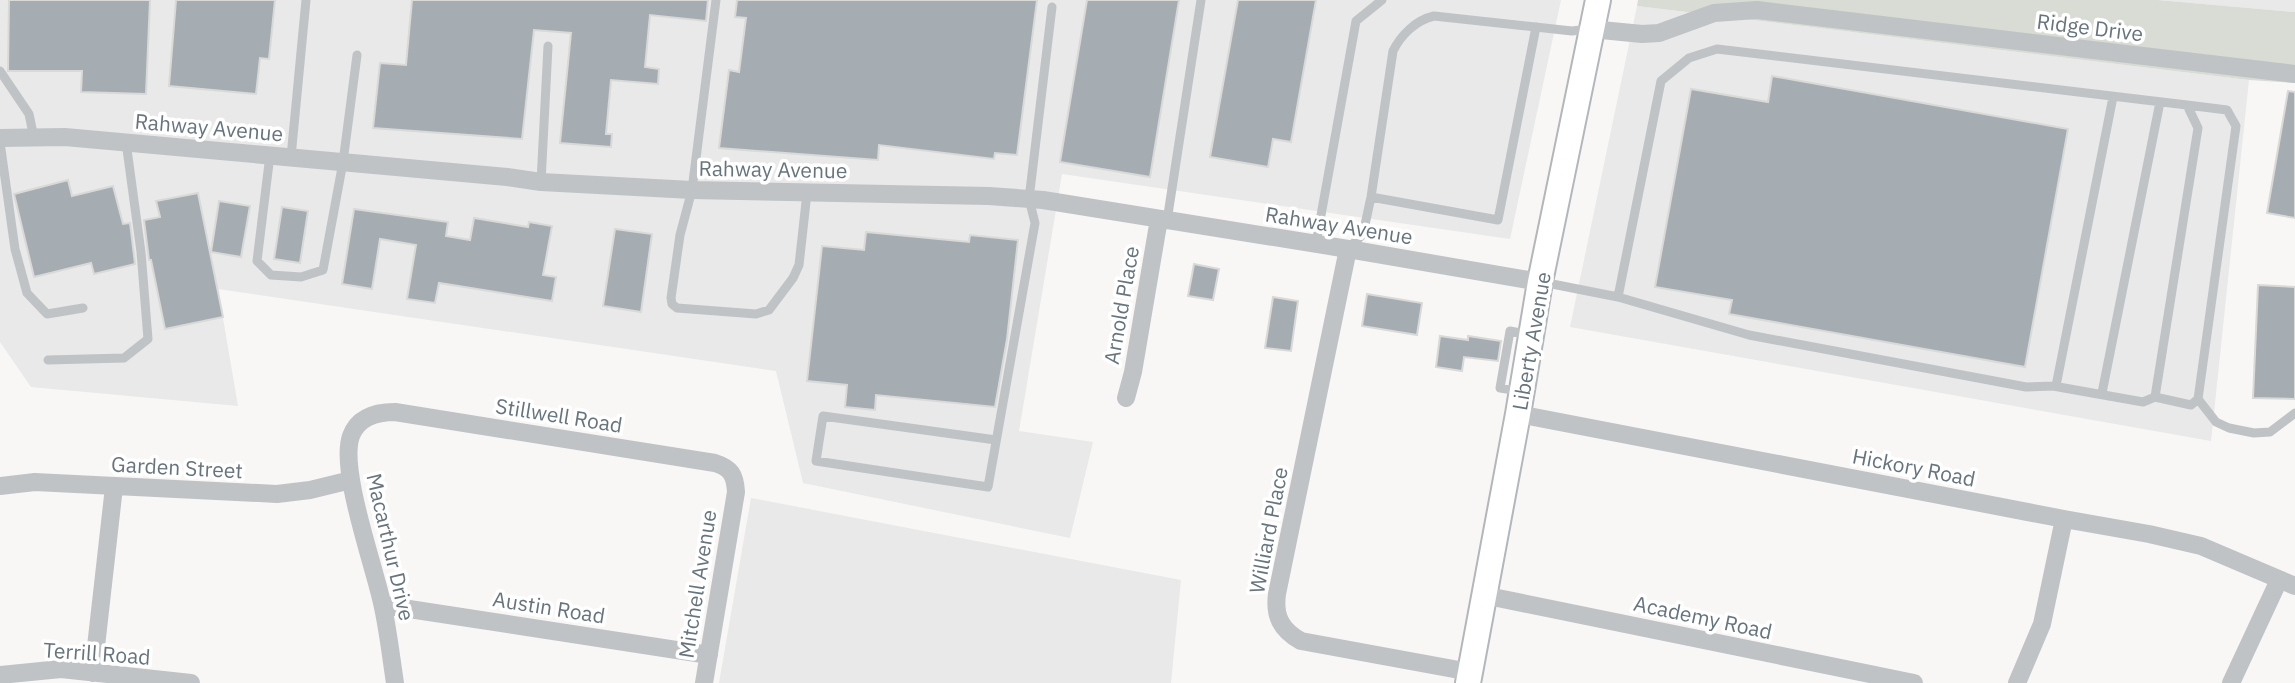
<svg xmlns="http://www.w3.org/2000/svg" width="2295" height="683" font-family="'IBM Plex Sans',sans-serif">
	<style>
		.built { fill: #e8e9e8 }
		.green { fill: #d8dcd5 }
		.building { fill: #a5acb2; stroke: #d9d9d8; stroke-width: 2 }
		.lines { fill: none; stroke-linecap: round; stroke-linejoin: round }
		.secondary-casing { stroke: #b2b7bb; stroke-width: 28 }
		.lane { stroke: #bfc3c6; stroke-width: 9 }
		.street { stroke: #bfc3c6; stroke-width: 18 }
		.secondary { stroke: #fff; stroke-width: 24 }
		.labels { text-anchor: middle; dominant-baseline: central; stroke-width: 7; stroke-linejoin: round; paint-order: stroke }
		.street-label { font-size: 21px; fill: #66747d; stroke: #fff }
	</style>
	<rect width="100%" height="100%" fill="#f8f7f5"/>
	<!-- built -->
	<path class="built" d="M0 0H1561L1510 239 1062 174 1019 431 1093 442 1070 538 803 483 776 371 218 289 238 406 31 387 0 342Z
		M2158 0H2295V12Z
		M1637 6 2249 80 2211 441 1570 327Z
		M751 498 1181 580 1171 683H719Z"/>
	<!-- green -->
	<path class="green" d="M1638 0H2158L2295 12V83L2249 80 1637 6Z"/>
	<!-- building -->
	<path class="building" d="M9 0H150L146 94 81 92 82 71H8Z
		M176 0H275L269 59 260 58 256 94 169 86Z
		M412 0H708L706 21 650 15 645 67 659 69 658 84 611 80 606 134H612L611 147 560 143 571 33 534 30 522 139 373 128 380 63 406 65Z
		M737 0H1037L1017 155 995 153 994 159 879 145 878 160 719 148 729 70 739 72 746 18 735 17Z
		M1087 0H1179L1150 177 1060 162Z
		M1238 0H1316L1291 142 1273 139 1268 167 1210 157Z
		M1772 76 2068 129 2025 367 1729 314 1732 300 1655 287 1691 89 1768 102Z
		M2288 91 2295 92V218L2267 213Z
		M68 180 72 196 113 186 123 224 130 223 135 264 94 274 91 263 34 277 14 194Z
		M198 193 223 317 165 329 151 260H149L144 220 160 217 156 201Z
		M219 201 250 206 241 257 211 252Z
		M282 207 308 211 300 263 274 259Z
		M354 209 448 222 446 236 470 240 474 218 528 227 529 222 552 226 543 275 556 277 552 301 439 283 435 303 407 299 416 245 380 239 372 289 342 284Z
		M615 229 652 234 641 312 603 306Z
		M866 232 969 242 970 235 1018 240 1007 339 995 407 876 395 875 410 845 407 847 385 807 381 822 246 864 250Z
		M1194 264 1219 269 1213 300 1188 296Z
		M2258 285 2295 287V399L2253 398Z
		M1367 294 1422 303 1417 335 1362 326Z
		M1273 297 1298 301 1291 351 1265 348Z
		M1440 336 1468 340V336L1501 341 1498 361 1464 357 1462 371 1436 367Z"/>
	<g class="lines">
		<defs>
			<path id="secondary" d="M1468 683 1518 414 1540 282 1598 0"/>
		</defs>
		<!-- secondary casing -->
		<use href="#secondary" class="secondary-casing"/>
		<!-- lane -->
		<path class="lane" d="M716 0 692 190 680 235 671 298 672 304 677 308 756 314 769 310 793 278 799 265 807 193
			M0 71 29 114 34 138
			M0 142 15 249 27 293 47 314 83 308
			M270 155 257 261 271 275 301 277 323 270 343 162 357 55
			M291 157 306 0
			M541 182 548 46
			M1371 197 1498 220 1536 27
			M1167 221 1201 0
			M1316 243 1356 21 1382 0
			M1348 249 1363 234 1371 197 1393 51C1401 35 1416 20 1434 16L1572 31 1589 29
			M1542 282 1618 297 1749 335 2026 387 2053 386 2143 402 2155 397 2198 128 2187 105 1717 49 1689 58 1661 81 1618 297
			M48 360 124 358 148 339 141 252 126 142
			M2056 386 2113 97
			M1520 391 1500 388 1510 331 1530 335
			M2102 393 2160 102
			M2155 397 2191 405 2198 399 2236 126 2227 110 2187 105
			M2198 399 2216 422 2229 428 2254 433 2270 432 2295 413
			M996 440 823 416 816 461 988 487 1035 223 1029 199 1052 7"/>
		<!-- street -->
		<path class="street" d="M1591 29 1642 34 1659 33 1714 13 1757 10 2295 74
			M0 138 65 137 507 177 541 182 692 190 989 196 1043 200 1348 249 1540 282
			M1348 249 1277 594C1274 616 1281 630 1301 641L1470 672
			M1126 398 1133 372 1159 219
			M1518 414 2064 519 2149 534 2201 546 2295 586
			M0 486 35 482 277 494 310 490 351 480
			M1483 595 1914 683
			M383 605 709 655
			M93 673 114 487
			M0 675 61 669 191 683
			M395 683C391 657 388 629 382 603 374 565 339 469 351 436 358 417 376 412 395 412L715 463C731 468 735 475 736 492L704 683
			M2017 683 2042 624 2064 519
			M2231 683 2279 580"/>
		<!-- secondary -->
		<use href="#secondary" class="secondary"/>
	</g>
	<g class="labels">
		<!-- street labels -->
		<g class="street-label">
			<text transform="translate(2090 27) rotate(7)">Ridge Drive</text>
			<text transform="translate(209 127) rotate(5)">Rahway Avenue</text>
			<text transform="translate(773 169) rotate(1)">Rahway Avenue</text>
			<text transform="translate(1339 225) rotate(9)">Rahway Avenue</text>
			<text transform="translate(1121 305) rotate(-80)">Arnold Place</text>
			<text transform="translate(1531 341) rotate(-80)">Liberty Avenue</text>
			<text transform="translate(559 415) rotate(9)">Stillwell Road</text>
			<text transform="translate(177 467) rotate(3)">Garden Street</text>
			<text transform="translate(1914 467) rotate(11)">Hickory Road</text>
			<text transform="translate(1268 530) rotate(-79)">Williard Place</text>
			<text transform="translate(391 547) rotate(77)">Macarthur Drive</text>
			<text transform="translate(697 584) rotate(-81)">Mitchell Avenue</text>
			<text transform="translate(549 607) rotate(9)">Austin Road</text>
			<text transform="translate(1703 617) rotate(12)">Academy Road</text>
			<text transform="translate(97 653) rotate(4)">Terrill Road</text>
		</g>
	</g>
</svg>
